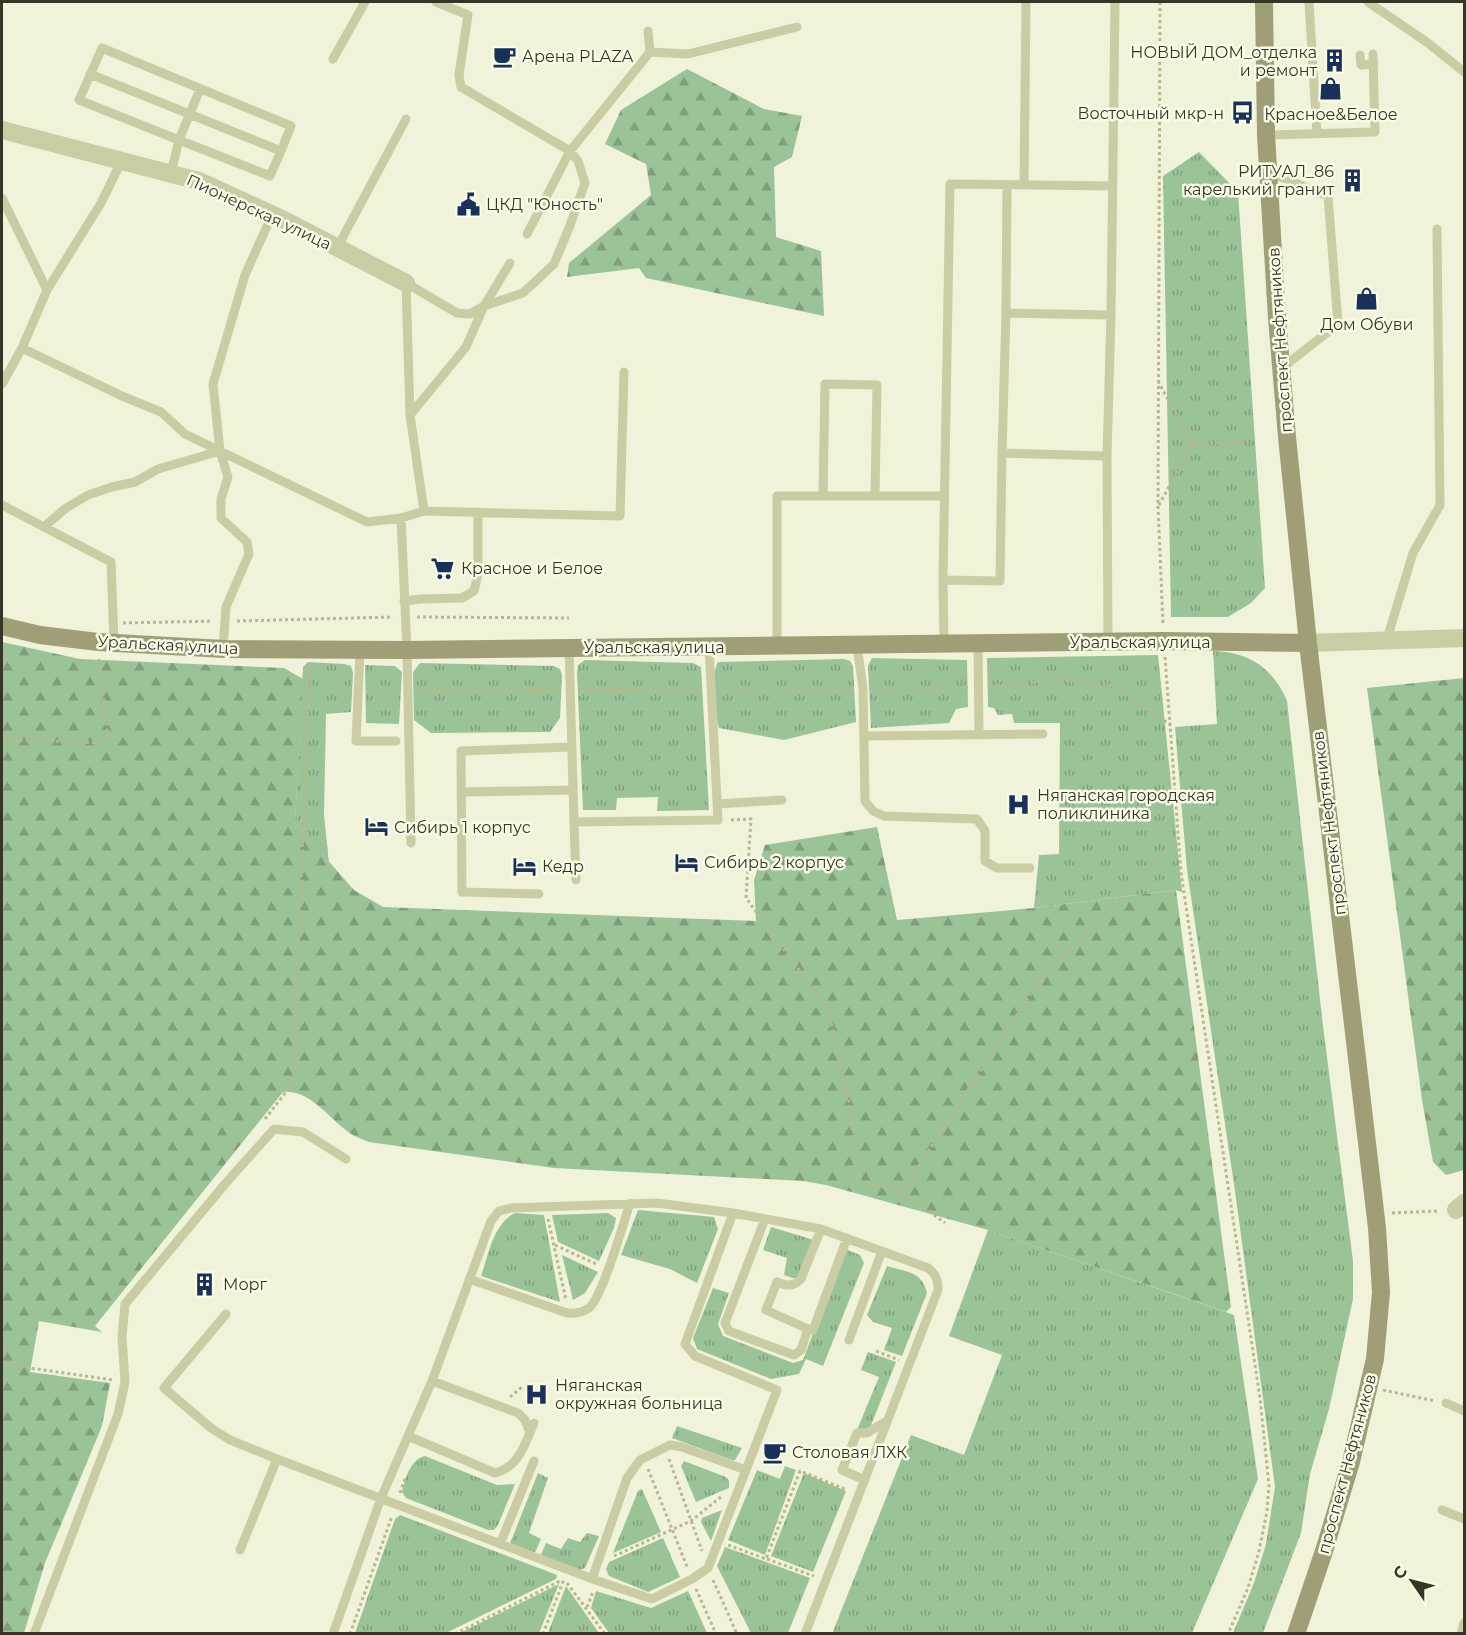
<svg xmlns="http://www.w3.org/2000/svg" width="1466" height="1635" font-family="Montserrat,sans-serif">
	<style>
		.grass { fill: url(#grass-tufts) }
		.forest { fill: url(#forest-firs) }
		.lines { fill: none; stroke-linecap: round; stroke-linejoin: round }
		.path { stroke: #b7b88e; stroke-width: 3; stroke-dasharray: 3 3; stroke-linecap: butt }
		.lane { stroke: #cacca4; stroke-width: 9 }
		.street { stroke: #cacca4; stroke-width: 18 }
		.secondary { stroke: #a09e76; stroke-width: 18 }
		.labels { text-anchor: middle; dominant-baseline: central; stroke-width: 5; stroke-linejoin: round; paint-order: stroke }
		.poi-label { font-size: 16px; fill: #373526; stroke: #f8fbe6; text-anchor: start }
		.street-label { font-size: 16px; fill: #373526; stroke: #f8fbe6 }
	</style>
	<defs>
		<pattern id="grass-tufts" width="24" height="20" patternUnits="userSpaceOnUse" patternTransform="scale(1.5)"><rect width="24" height="20" fill="#9bc398"/><path d="M3 7l-1-3M5 7V3M7 7l1-3M15 17l-1-3M17 17v-4M19 17l1-3" fill="none" stroke="#7f9f7c"/></pattern>
		<pattern id="forest-firs" width="22" height="20" patternUnits="userSpaceOnUse" patternTransform="scale(1.5)"><rect width="22" height="20" fill="#9bc398"/><path d="M5 1l3.5 6h-7zM16 11l3.5 6h-7z" fill="#7f9f7c"/></pattern>
	</defs>
	<rect width="100%" height="100%" fill="#f0f3d9"/>
	<!-- grass -->
	<path class="grass" d="M1199 152 1238 192 1265 588 1251 603 1228 617H1171L1163 176Z
		M1213 651C1248 651 1274 669 1287 701L1322 1018 1353 1261V1299L1329 1409 1310 1474 1301 1533 1263 1633H1233L1254 1583 1266 1544 1275 1487 1235 1191 1187 870 1175 727 1217 724Z
		M1158 655 1182 892 1176 890 1034 908 1039 855 1059 854 1060 723H1014L1012 714 998 715 994 708 988 707 987 658Z
		M872 658 967 660 968 707 956 709 949 723 871 728 868 666Z
		M844 659 850 661 853 666 856 722 784 740 719 728C715 712 710 676 718 662Z
		M585 660 693 663 701 667 709 810 657 811 658 797 617 798 616 810H583L577 673 578 665Z
		M308 662 344 664 351 666 353 673 351 712 326 714 324 815 329 863 295 823 303 667Z
		M420 663 554 666 560 669 562 675 560 718 550 732 431 733 414 720 413 672Z
		M365 665 395 666 402 672 399 724 366 723Z
		M638 1210 714 1217 718 1229 697 1283 670 1269 621 1255Z
		M515 1213 544 1215 560 1302 481 1276C489 1254 493 1224 515 1213Z
		M608 1213 616 1218 614 1228 599 1261 558 1242 552 1215Z
		M771 1227 814 1240 799 1280 784 1275 787 1258 763 1250Z
		M988 1230 1234 1315 1258 1479 1192 1633 832 1634 911 1435 964 1455 1002 1355 949 1336Z
		M845 1249 860 1255 864 1263 823 1366 806 1359 799 1374 771 1379 697 1349 693 1338 713 1288 729 1293 718 1324 723 1336 793 1363 803 1360Z
		M562 1255 598 1272 585 1293 573 1300Z
		M887 1266C906 1272 922 1271 927 1293L902 1356 884 1350 892 1328 873 1322 867 1315Z
		M868 1352 896 1362 870 1428 857 1430 879 1377 861 1370Z
		M677 1426 742 1448 735 1460H732L672 1438Z
		M425 1456 497 1485 515 1484 498 1525 494 1530H488L406 1498 402 1492C405 1478 411 1459 425 1456Z
		M684 1461 726 1477 729 1481V1488L696 1502 681 1466Z
		M785 1466 796 1470 765 1555 728 1540 757 1470 780 1479Z
		M538 1473 548 1478 529 1533 541 1539 534 1555 509 1546Z
		M804 1473 846 1491 813 1572 771 1556Z
		M642 1489 661 1532 613 1553 638 1491Z
		M722 1510 711 1541 701 1522 702 1518Z
		M400 1515 557 1575 556 1579 446 1633H355L395 1519Z
		M587 1533 599 1536 585 1568 578 1571 540 1557 546 1543 561 1549 568 1538 580 1542Z
		M663 1538 680 1577 648 1592 609 1576 606 1569 609 1562Z
		M725 1547 810 1578 788 1633H751L717 1566Z
		M559 1584 539 1633H460Z
		M566 1586 599 1633H548Z
		M596 1591 651 1608 688 1591 707 1633H609L591 1608Z"/>
	<!-- forest -->
	<path class="forest" d="M687 69 764 109 802 116 792 157 774 167 776 237 821 251 824 316 646 278 639 268 567 277 569 263 651 195 646 164 605 144 621 110Z
		M2 642 80 659 284 668 303 679 295 823 354 890 383 907 756 921 754 880 765 845 877 827 897 920 1034 908 1176 890 1231 1307 1226 1312 988 1230 826 1185 803 1181 554 1168 369 1142C361 1139 353 1136 347 1131 328 1117 309 1089 283 1092L95 1326 102 1332 39 1321 30 1372 110 1383 102 1426 45 1563 24 1633H2Z
		M1464 678V1170L1446 1175 1433 1162 1422 1100 1367 688Z"/>
	<g class="lines">
		<!-- path -->
		<path class="path" d="M1160 2 1158 506 1163 624
			M1158 381 1192 444 1159 505
			M1192 444 1252 441
			M417 617 569 618
			M237 621 393 617
			M123 623 213 621
			M1165 657 1181 873 1260 1398 1269 1486 1267 1511 1259 1551 1248 1588 1228 1634
			M989 686 1058 680 1108 684 1171 725
			M582 689 701 691
			M875 689 968 687
			M723 691 851 689
			M420 692 560 689
			M369 693H395
			M2 739 100 743 108 738 99 659
			M731 820 751 819 746 898 828 1009 853 1120 856 1180 902 1192 945 1223
			M265 1119 293 1083 310 665
			M902 1192 1038 982 1179 838
			M1392 1213 1439 1211
			M548 1219 566 1300
			M555 1245 598 1265
			M876 1351 899 1360
			M2 1364 113 1380
			M1383 1390 1435 1401
			M510 1397 522 1387
			M669 1459 702 1551
			M648 1469 688 1569
			M400 1493 406 1476
			M728 1545 766 1559 800 1471 847 1490
			M614 1556 691 1521 722 1496
			M767 1559 814 1576
			M713 1580 737 1634
			M567 1583 605 1634
			M696 1589 716 1634
			M587 1607 593 1592
			M350 1634 392 1516
			M455 1634 562 1580
			M543 1634 564 1579"/>
		<!-- lane -->
		<path class="lane" d="M1309 2 1317 134
			M1368 2 1428 43 1464 72
			M650 52 688 54 797 27
			M1360 55 1361 65 1374 64
			M333 59 365 2
			M90 74 281 151 291 126 102 48 79 100 179 140 171 173
			M200 89 179 140 270 176 281 151
			M1266 135 1375 132 1373 54
			M1268 172 1328 196 1338 324 1282 368
			M1007 185 1006 313 1111 315 1115 2
			M1024 185 1026 2
			M2 198 47 290
			M527 234 570 151 650 52 648 31
			M337 248 406 119
			M406 283 457 313 470 314 484 306 523 293 554 264 569 228 585 183 578 161 570 151 461 87 459 75 468 15 436 2
			M406 283 410 415 424 511
			M1006 313 1002 453 1107 456 1111 315
			M22 348 122 396 161 412 185 434 220 451 228 477 221 499V518L247 542 249 554 226 607 223 648
			M2 384 22 348 47 290 101 203 122 160
			M410 415 466 347 484 306 510 263
			M220 451 213 384 245 275 272 215
			M1002 453 1000 581 943 580 950 184 1113 186
			M1107 456 1108 642
			M823 496 825 384 877 385 875 496
			M2 505 111 562 114 643
			M401 518 407 650 411 843
			M45 526 66 508 88 495 112 487 135 482 158 469 220 451 367 522 401 518 424 511 620 516 624 372
			M943 580 944 644
			M404 601 421 599 462 598 474 591 478 574V512
			M1387 639 1413 553 1440 505 1437 229
			M978 644 979 735
			M777 645V496H944
			M857 645 863 689 865 801 873 811 884 816 977 819 985 831V861L997 868H1030
			M569 647 574 822 718 820 709 646
			M360 650 356 741H396
			M864 736 1043 734
			M461 792 573 790
			M717 804 782 800
			M574 822 576 880
			M539 894 462 892 461 751 571 747
			M765 1219 725 1323 729 1331 794 1355 801 1350 808 1329 813 1330 847 1238
			M469 1279 567 1313C575 1314 583 1312 589 1308 602 1298 624 1222 630 1203
			M226 1314 164 1388 211 1428 230 1440 277 1459 598 1581 652 1599 692 1579 708 1568 777 1390 695 1356 685 1344 733 1213
			M808 1329 766 1310 777 1282C787 1286 793 1287 801 1279L821 1229
			M849 1340 882 1251
			M1446 1403 1464 1411
			M408 1436 495 1473C519 1467 525 1444 534 1423L528 1428 525 1420 518 1413 432 1381
			M865 1480 842 1470 857 1433H867L888 1420
			M1442 1510 1464 1519
			M500 1544 534 1461
			M240 1550 277 1459
			M592 1579 627 1478 640 1460 670 1445 682 1447 746 1470
			M34 1634 118 1414 125 1382 122 1337 125 1304 225 1184 274 1129 303 1132 346 1159
			M333 1634 381 1498 432 1381 491 1221 499 1211 511 1208 657 1203 733 1213 821 1229 928 1268C936 1274 938 1280 938 1290L805 1634
			M1461 1634 1464 1623"/>
		<!-- street -->
		<path class="street" d="M2 130 199 181 284 220 406 283
			M1308 643 1464 638
			M1456 1210 1464 1203"/>
		<!-- secondary -->
		<path class="secondary" d="M1264 2 1266 135 1277 318 1287 437 1308 643 1377 1228 1381 1292 1375 1359 1351 1462 1324 1551 1296 1634
			M2 626 40 635 98 642 224 649 407 650 1163 641 1308 643"/>
	</g>
	<!-- icons -->
	<defs>
		<symbol id="cafe-bare" viewBox="-9 -9 18 18"><path d="M-5.5-4.5H6V0H3Q3 3.5 0 3.5H-2.5Q-5.5 3.5-5.5 0ZM3-3.2v2h1.7v-2ZM-6 4.5H4V6H-6Z" fill="#19305b" stroke="#f8fbe6" stroke-width="2.5" paint-order="stroke"/></symbol>
		<symbol id="building-bare" viewBox="-9 -9 18 18"><path d="M-4-6H4V6H1V3H-1V6H-4ZM-2.5-4.3h1.7v1.8h-1.7ZM.8-4.3h1.7v1.8H.8ZM-2.5-1h1.7V.8h-1.7ZM.8-1h1.7V.8H.8Z" fill="#19305b" stroke="#f8fbe6" stroke-width="2.5" paint-order="stroke"/></symbol>
		<symbol id="shop-bare" viewBox="-9 -9 18 18"><path d="M-5-2.5h2.3a2.7 3.5 0 0 1 5.4 0H5L5.5 6h-11ZM-1.5-2.5h3a1.5 2.3 0 0 0-3 0Z" fill="#19305b" stroke="#f8fbe6" stroke-width="2.5" paint-order="stroke"/></symbol>
		<symbol id="bus-bare" viewBox="-9 -9 18 18"><path d="M-5-6H5V4H4V6H2V4H-2V6H-4V4H-5ZM-3.5-4V0h7V-4ZM-3.5 1.2v1.5H-2V1.2ZM2 1.2v1.5H3.5V1.2Z" fill="#19305b" stroke="#f8fbe6" stroke-width="2.5" paint-order="stroke"/></symbol>
		<symbol id="civic-bare" viewBox="-9 -9 18 18"><path d="M-.6-6.5H3V-4.5H.6V-3L4-1V1h2V6H-6V1h2V-1L-.6-3ZM-1.2 2.5V6h2.4V2.5Z" fill="#19305b" stroke="#f8fbe6" stroke-width="2.5" paint-order="stroke"/></symbol>
		<symbol id="supermarket-bare" viewBox="-9 -9 18 18"><path d="M-6-5.5h2.5l.6 2H6L4.5 2H-2.5L-4.4-4H-6ZM-1.5 3.2a1.3 1.3 0 1 0 .1 0ZM3 3.2a1.3 1.3 0 1 0 .1 0Z" fill="#19305b" stroke="#f8fbe6" stroke-width="2.5" paint-order="stroke"/></symbol>
		<symbol id="hospital-bare" viewBox="-9 -9 18 18"><path d="M-5-5h3v3.5h4V-5h3V5h-3V1.5h-4V5h-3Z" fill="#19305b" stroke="#f8fbe6" stroke-width="2.5" paint-order="stroke"/></symbol>
		<symbol id="hotel-bare" viewBox="-9 -9 18 18"><path d="M-6-4.5h1.5V1H6V5H4.5V3h-9V5H-6ZM-4 0a1.8 1.8 0 1 1 3.6 0ZM.5 0V-2.5h3Q6-2.5 6 0Z" fill="#19305b" stroke="#f8fbe6" stroke-width="2.5" paint-order="stroke"/></symbol>
	</defs>
	<g fill-rule="evenodd">
		<use href="#cafe-bare" x="488" y="40" width="33" height="33"/>
		<use href="#building-bare" x="1318" y="44" width="33" height="33"/>
		<use href="#shop-bare" x="1314" y="72" width="33" height="33"/>
		<use href="#bus-bare" x="1226" y="96" width="33" height="33"/>
		<use href="#building-bare" x="1336" y="164" width="33" height="33"/>
		<use href="#civic-bare" x="452" y="188" width="33" height="33"/>
		<use href="#shop-bare" x="1350" y="282" width="33" height="33"/>
		<use href="#supermarket-bare" x="426" y="552" width="33" height="33"/>
		<use href="#hospital-bare" x="1002" y="788" width="33" height="33"/>
		<use href="#hotel-bare" x="360" y="810" width="33" height="33"/>
		<use href="#hotel-bare" x="670" y="846" width="33" height="33"/>
		<use href="#hotel-bare" x="508" y="850" width="33" height="33"/>
		<use href="#building-bare" x="188" y="1268" width="33" height="33"/>
		<use href="#hospital-bare" x="520" y="1378" width="33" height="33"/>
		<use href="#cafe-bare" x="758" y="1436" width="33" height="33"/>
	</g>
	<g class="labels">
		<!-- poi labels -->
		<g class="poi-label">
			<text x="1317" y="52" text-anchor="end">НОВЫЙ ДОМ_отделка<tspan x="1317" dy="18">и ремонт</tspan></text>
			<text x="522" y="56">Арена PLAZA</text>
			<text x="1224" y="113" text-anchor="end">Восточный мкр-н</text>
			<text x="1331" y="114" text-anchor="middle">Красное&amp;Белое</text>
			<text x="1334" y="171" text-anchor="end">РИТУАЛ_86<tspan x="1334" dy="18">карелький гранит</tspan></text>
			<text x="486" y="204">ЦКД "Юность"</text>
			<text x="1367" y="324" text-anchor="middle">Дом Обуви</text>
			<text x="461" y="568">Красное и Белое</text>
			<text x="1037" y="795">Няганская городская<tspan x="1037" dy="18">поликлиника</tspan></text>
			<text x="394" y="827">Сибирь 1 корпус</text>
			<text x="704" y="862">Сибирь 2 корпус</text>
			<text x="542" y="866">Кедр</text>
			<text x="223" y="1284">Морг</text>
			<text x="555" y="1385">Няганская<tspan x="555" dy="18">окружная больница</tspan></text>
			<text x="792" y="1452">Столовая ЛХК</text>
		</g>
		<!-- street labels -->
		<g class="street-label">
			<text transform="translate(259 212) rotate(25)">Пионерская улица</text>
			<text transform="translate(1280 340) rotate(-94)">проспект Нефтяников</text>
			<text x="1140" y="642">Уральская улица</text>
			<text transform="translate(168 645) rotate(3)">Уральская улица</text>
			<text x="654" y="647">Уральская улица</text>
			<text transform="translate(1329 823) rotate(-97)">проспект Нефтяников</text>
			<text transform="translate(1347 1464) rotate(-75)">проспект Нефтяников</text>
		</g>
	</g>
	<!-- border -->
	<rect width="1466" height="1635" fill="none" stroke="#373526" stroke-width="6"/>
	<!-- north arrow -->
	<g transform="translate(1412 1581) rotate(305)" stroke="#f8fbe6" stroke-width="4.5" paint-order="stroke">
	<path d="M0-4.5L10 22L0 15L-10 22Z" fill="#373526"/>
	<text y="-9" font-size="16" font-weight="bold" text-anchor="middle" fill="#373526">С</text>
	</g>
</svg>
